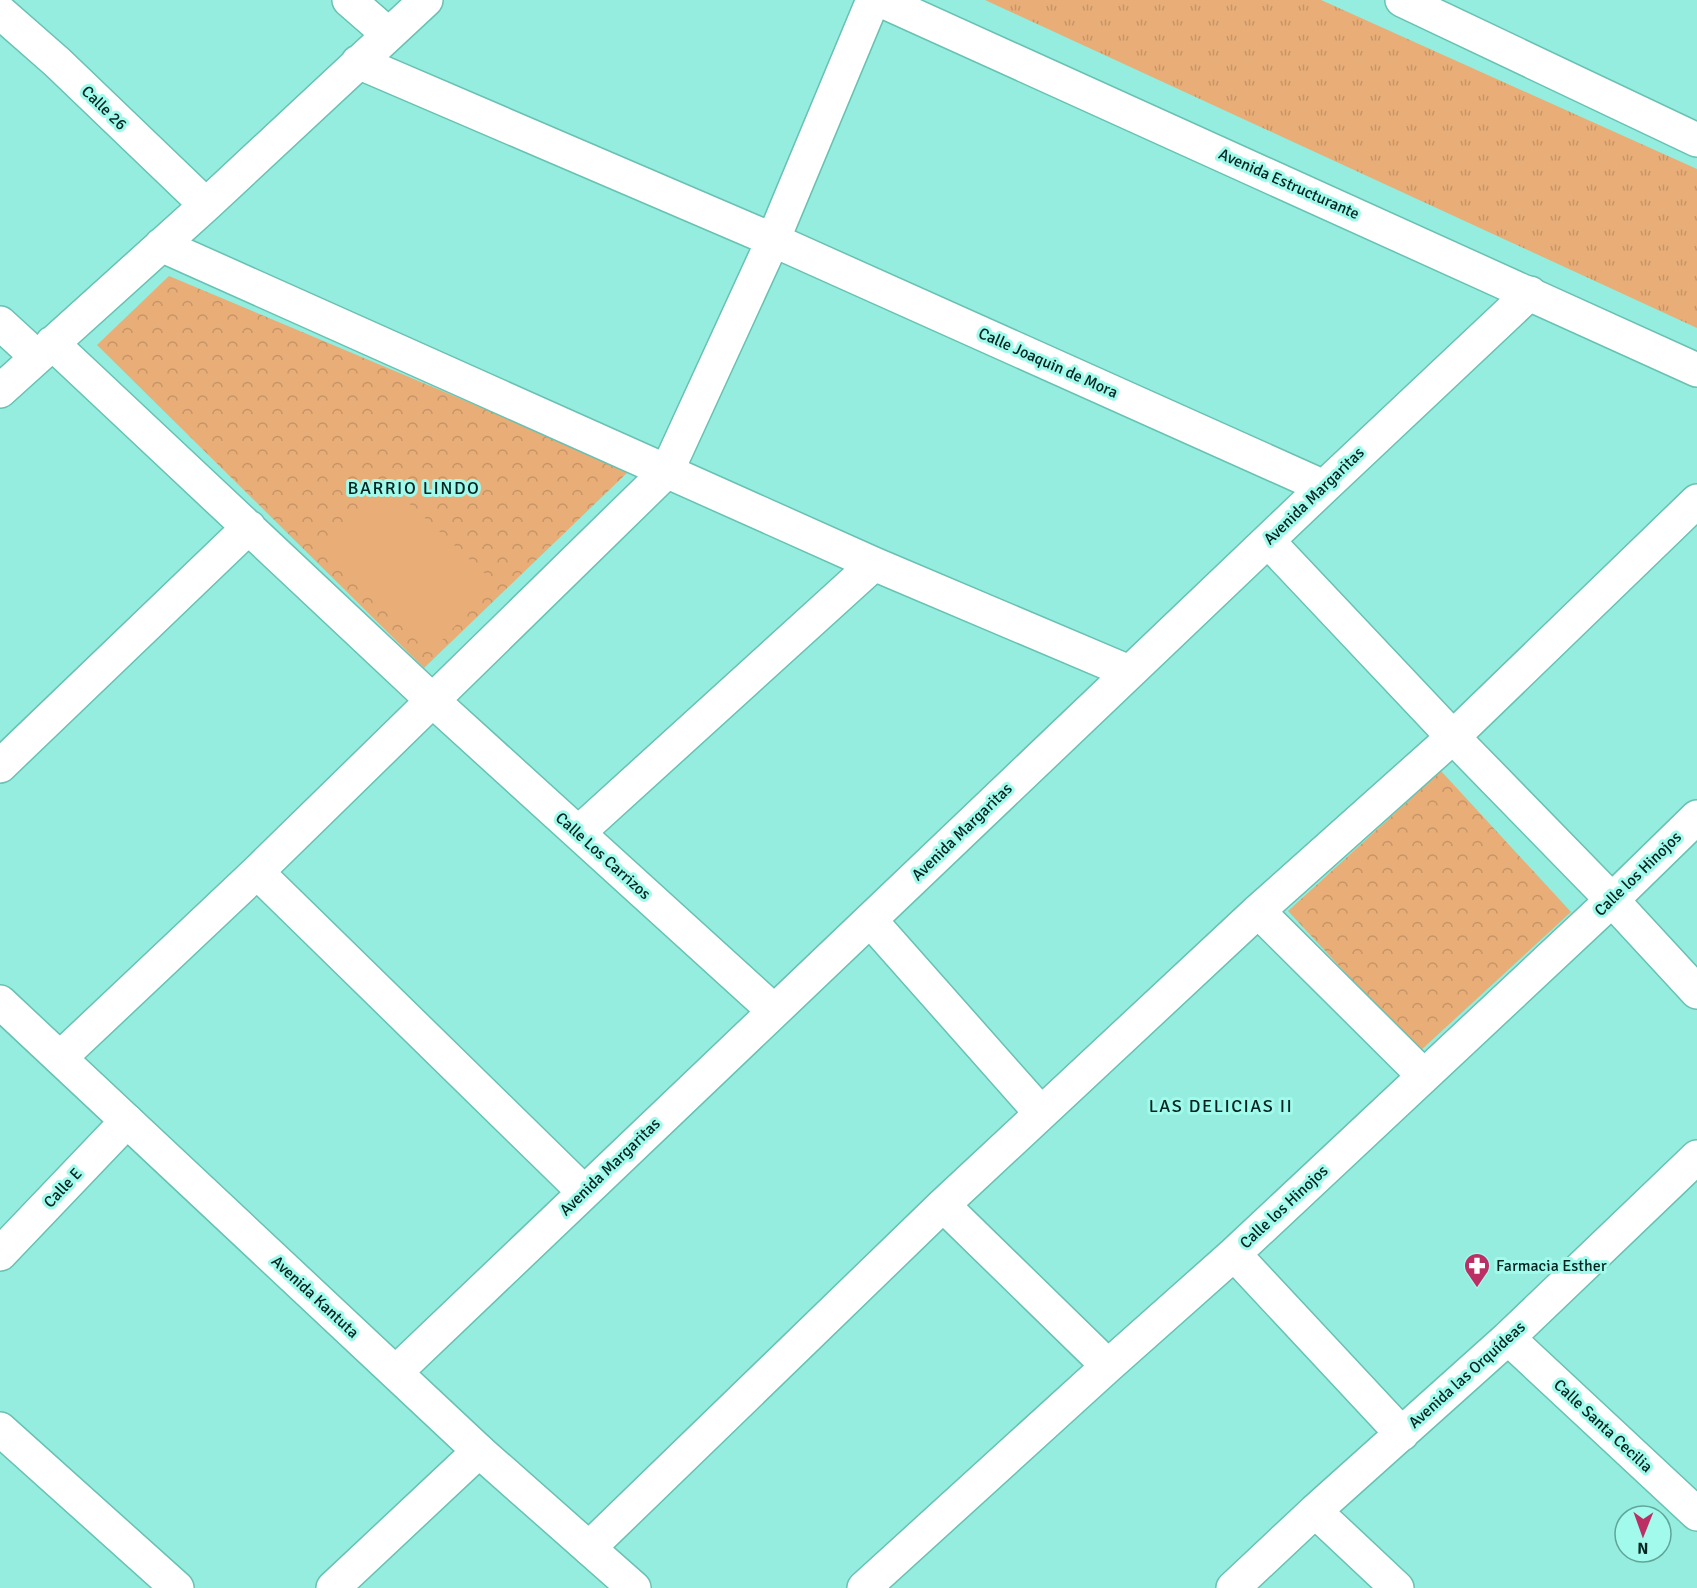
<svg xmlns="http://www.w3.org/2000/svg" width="1697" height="1588" font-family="Signika,sans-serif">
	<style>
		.grass { fill: url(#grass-tufts) }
		.park { fill: url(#park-crowns) }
		.pitch { fill: #e9ad77 }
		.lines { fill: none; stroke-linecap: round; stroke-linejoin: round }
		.minor-casing { stroke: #68c1b2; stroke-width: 36 }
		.tertiary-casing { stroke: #68c1b2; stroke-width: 36 }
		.primary-casing { stroke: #68c1b2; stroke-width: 36 }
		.minor { stroke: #fff; stroke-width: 33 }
		.tertiary { stroke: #fff; stroke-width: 33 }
		.primary { stroke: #fff; stroke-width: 33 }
		.labels { text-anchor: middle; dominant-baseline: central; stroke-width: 6; stroke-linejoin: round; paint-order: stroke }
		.street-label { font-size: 16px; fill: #002520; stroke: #a1faeb }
		.poi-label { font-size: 16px; fill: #002520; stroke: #a1faeb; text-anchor: start }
		.neighbourhood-label { font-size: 18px; letter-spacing: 1.5px; fill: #002520; stroke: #a1faeb }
	</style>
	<defs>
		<pattern id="grass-tufts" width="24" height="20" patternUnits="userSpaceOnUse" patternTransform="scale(1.5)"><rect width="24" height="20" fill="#e9ad77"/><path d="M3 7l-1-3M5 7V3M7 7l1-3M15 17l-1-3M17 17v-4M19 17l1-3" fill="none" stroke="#c69567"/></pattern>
		<pattern id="park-crowns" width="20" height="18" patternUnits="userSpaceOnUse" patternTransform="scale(1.5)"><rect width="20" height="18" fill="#e9ad77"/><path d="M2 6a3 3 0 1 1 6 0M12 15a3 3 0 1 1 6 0" fill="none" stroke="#c69567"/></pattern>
	</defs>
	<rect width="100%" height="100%" fill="#94edde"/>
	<!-- grass -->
	<path class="grass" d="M985 0H1321L1697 169V328Z"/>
	<!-- park -->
	<path class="park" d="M169 276 630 470 424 668 97 345Z
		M1441 771 1571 912 1419 1052 1288 911Z"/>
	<!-- pitch -->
	<path class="pitch" d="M387 483 495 583 430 653 322 553Z"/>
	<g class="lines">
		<defs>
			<path id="minor" d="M349 0 388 34
				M0 12 57 62 206 205
				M358 62 773 240 1324 487
				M161 245 874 564 1129 672
				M0 323 37 357
				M52 343 432 700 774 1011
				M0 391 206 205 426 0
				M1268 541 1453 737 1612 900 1697 992
				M0 766 249 527
				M578 833 874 564
				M257 872 584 1192
				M1258 911 1424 1076
				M870 920 1041 1113
				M60 1058 257 872 667 471 773 240 873 0
				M943 1205 1108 1366
				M0 1254 127 1121
				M1234 1254 1402 1434
				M1508 1338 1697 1514
				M396 1372 1324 487 1530 293
				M0 1429 177 1588
				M1315 1511 1397 1588
				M589 1548 943 1205 1258 911 1453 737 1697 501
				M333 1588 479 1451
				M864 1588 1108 1366 1234 1254 1612 900 1697 817
				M1233 1588 1315 1511 1508 1338 1697 1157"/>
			<path id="tertiary" d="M0 1002 479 1451 634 1588"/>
			<path id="primary" d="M880 0 1697 370
				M1402 0 1697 140"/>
		</defs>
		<!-- minor casing -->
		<use href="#minor" class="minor-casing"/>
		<!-- tertiary casing -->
		<use href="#tertiary" class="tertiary-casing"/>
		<!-- primary casing -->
		<use href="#primary" class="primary-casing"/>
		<!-- minor -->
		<use href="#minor" class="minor"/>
		<!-- tertiary -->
		<use href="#tertiary" class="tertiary"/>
		<!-- primary -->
		<use href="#primary" class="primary"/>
	</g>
	<!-- icons -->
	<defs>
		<symbol id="pharmacy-pin" viewBox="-11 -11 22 30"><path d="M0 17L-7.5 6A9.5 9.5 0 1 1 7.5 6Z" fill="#bb2f65" stroke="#a1faeb"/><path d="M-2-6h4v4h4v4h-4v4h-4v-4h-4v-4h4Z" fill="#fff"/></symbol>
	</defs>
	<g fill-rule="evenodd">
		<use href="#pharmacy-pin" x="1462" y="1251" width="30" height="40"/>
	</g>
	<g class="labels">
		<!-- street labels -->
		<g class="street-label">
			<text transform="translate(104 108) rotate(44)">Calle 26</text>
			<text transform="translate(1289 184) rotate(24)">Avenida Estructurante</text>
			<text transform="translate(1048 363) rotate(24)">Calle Joaquin de Mora</text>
			<text transform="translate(1314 496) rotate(-44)">Avenida Margaritas</text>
			<text transform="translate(962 832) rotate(-44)">Avenida Margaritas</text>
			<text transform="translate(603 856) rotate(42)">Calle Los Carrizos</text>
			<text transform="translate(1638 874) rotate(-44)">Calle los Hinojos</text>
			<text transform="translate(610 1167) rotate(-44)">Avenida Margaritas</text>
			<text transform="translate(63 1188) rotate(-47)">Calle E</text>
			<text transform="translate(1284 1207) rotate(-43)">Calle los Hinojos</text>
			<text transform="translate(315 1297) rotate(43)">Avenida Kantuta</text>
			<text transform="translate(1467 1375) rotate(-42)">Avenida las Orquídeas</text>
			<text transform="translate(1603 1426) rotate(43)">Calle Santa Cecilia</text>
		</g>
		<!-- poi labels -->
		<g class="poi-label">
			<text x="1496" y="1266">Farmacia Esther</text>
		</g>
		<!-- neighbourhood labels -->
		<g class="neighbourhood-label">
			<text x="414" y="488">BARRIO LINDO</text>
			<text x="1221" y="1106">LAS DELICIAS II</text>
		</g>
	</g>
	<!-- north arrow -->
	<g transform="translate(1643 1534) rotate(181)"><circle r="28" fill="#a1faeb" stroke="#61a59a" stroke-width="1.5"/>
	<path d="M0-4.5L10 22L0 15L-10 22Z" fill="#bb2f65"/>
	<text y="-9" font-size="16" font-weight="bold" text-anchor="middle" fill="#002520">N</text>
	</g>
</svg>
